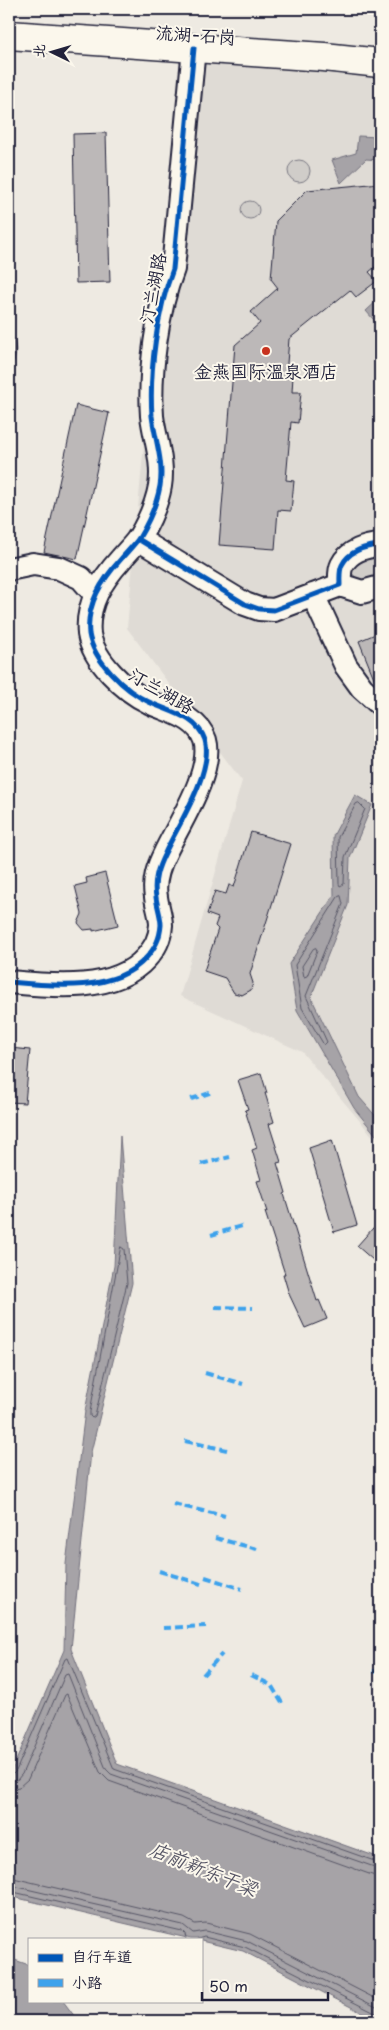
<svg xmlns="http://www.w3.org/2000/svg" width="389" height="2030" font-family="'Playpen Sans','LXGW WenKai TC',sans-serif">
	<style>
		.built { fill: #dfdbd5 }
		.green { fill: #d0cdc9; stroke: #797882 }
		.water { fill: #a6a3a7; stroke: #716f7c }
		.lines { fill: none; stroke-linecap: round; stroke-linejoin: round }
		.shore { stroke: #575666; stroke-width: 1 }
		.building { fill: #bcb8b8; stroke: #22223b }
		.minor-casing { stroke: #22223b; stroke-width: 26 }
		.major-casing { stroke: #22223b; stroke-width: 31 }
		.minor { stroke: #fbf7ec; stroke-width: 22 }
		.major { stroke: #fbf7ec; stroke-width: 28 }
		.quiet { stroke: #3ea2ec; stroke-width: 4; stroke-dasharray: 8 4; stroke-linecap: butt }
		.cycleway-casing { stroke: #fbf7ec; stroke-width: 8 }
		.cycleway { stroke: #0057b8; stroke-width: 5 }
		.poi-dot { fill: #c8321e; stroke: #fbf7ec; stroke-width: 2 }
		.labels { text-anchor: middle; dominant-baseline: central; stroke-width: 4; stroke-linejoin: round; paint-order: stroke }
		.street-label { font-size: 18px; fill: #22223b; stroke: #fbf7ec }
		.poi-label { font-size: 18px; fill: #22223b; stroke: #fbf7ec }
		.water-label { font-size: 19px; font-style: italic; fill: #575666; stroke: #fbf7ec }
	</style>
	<rect width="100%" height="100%" fill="#eeeae2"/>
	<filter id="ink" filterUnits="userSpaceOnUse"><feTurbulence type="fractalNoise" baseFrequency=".02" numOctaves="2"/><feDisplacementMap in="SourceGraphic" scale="10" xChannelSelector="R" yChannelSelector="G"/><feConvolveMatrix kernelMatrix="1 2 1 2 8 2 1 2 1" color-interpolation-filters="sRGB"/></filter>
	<g filter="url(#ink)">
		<!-- built -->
		<path class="built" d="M179 62 380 73V1145L302 1052 180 996 242 781 127 628Z"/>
		<!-- green -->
		<path class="green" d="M288 171a11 11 0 1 1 22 0a11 11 0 1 1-22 0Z
			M241 210a9 9 0 1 1 18 0a9 9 0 1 1-18 0Z
			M380 551V580L374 583 357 579 351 572 355 563Z"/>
		<!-- water -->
		<path class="water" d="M358 136 380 137V160L366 159 341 183 332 160 356 153Z
			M379 299 380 301V327L366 311Z
			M9 331C19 346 17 357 9 372Z
			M355 795 372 805 350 858 348 905 311 997 359 1097 380 1121V1140L354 1108 297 1010 289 964 334 895 333 836Z
			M120 1136 132 1283 91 1452 71 1649 117 1764 380 1858V2021H375L376 2020 243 1951 201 1941V1939H191L9 1896V1770H12L64 1650 66 1564 85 1411 114 1266Z
			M9 1958 29 1965V2001H63L78 2021H9Z"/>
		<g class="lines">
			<!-- shore -->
			<path class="shore" d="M359 803 365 809 345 857 344 884 340 886 339 884 338 837 356 804Z
				M341 896 343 904 306 996 327 1042 324 1045 302 1008 295 965 338 897Z
				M316 948 317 951 307 976 304 977 302 966 313 949Z
				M121 1247 124 1249 127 1283 95 1416 92 1418 90 1416V1412Z
				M9 1775 13 1774 16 1771 65 1659 68 1658 114 1769 380 1863
				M9 1781 17 1780 22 1774 65 1675 68 1674 106 1769 111 1774 380 1869
				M9 1789 19 1787 28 1779 65 1695 67 1694 100 1772 109 1781 372 1875 380 1877
				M9 1877 184 1918 195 1924 206 1923 250 1934 380 2001
				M9 1885 183 1925 193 1933 205 1931 247 1941 380 2009
				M9 1891 182 1931 185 1934 186 1939
				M198 1939 204 1937 245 1947 377 2014 380 2018"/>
		</g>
		<!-- building -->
		<path class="building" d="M106 133 110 282 76 283 73 134Z
			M380 183V263L369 272 377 281 356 297 350 290 289 339 286 375 293 376 292 392H301L298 423 291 422 286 480 294 481 291 511 278 510 275 549 219 545 235 345 260 323 251 312 278 288 271 279 276 221 307 190Z
			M76 405 109 413 77 559 44 552Z
			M380 632V687L376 683 359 641Z
			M251 832 291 844 250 974 253 983 251 990 242 995 234 993 225 978 204 971 218 929 215 926 218 918 207 914 215 891 226 894 229 885 234 887Z
			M105 873 118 925 93 931V929L84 930 78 923 82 914 75 886 87 883 86 878Z
			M10 1048 30 1050 25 1103 9 1102V1053Z
			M261 1073 267 1093H265L274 1122 269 1124 281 1162 277 1163 286 1193 284 1194 317 1301 319 1300 327 1319 305 1328 289 1294 283 1274H285L265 1212H267L257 1181 261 1180 252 1150 257 1148 245 1110 248 1109 238 1080Z
			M332 1140 357 1225 334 1232 309 1148Z
			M373 1228 380 1235V1251L373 1260 357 1246Z"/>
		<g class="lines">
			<defs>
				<path id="minor" d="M138 539 245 604 259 609 274 610 340 585C340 579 339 571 342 565 349 551 366 546 380 545
					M9 569 33 564 59 568 81 578 95 594
					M340 585 362 592 380 587
					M313 595 346 666 362 688 380 704
					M9 982C51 986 115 993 146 958 155 948 160 939 161 925 161 916 157 906 156 897 153 881 158 867 165 853 178 825 214 771 205 740 197 716 169 712 149 702 125 691 93 660 89 634 86 604 102 580 121 559 127 552 134 545 139 538 148 523 157 503 160 486 164 462 155 440 152 416 149 372 157 310 173 269L194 48"/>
				<path id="major" d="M9 35 324 57 380 63"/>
			</defs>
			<!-- minor casing -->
			<use href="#minor" class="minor-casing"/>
			<!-- major casing -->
			<use href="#major" class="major-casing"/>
			<!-- minor -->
			<use href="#minor" class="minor"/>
			<!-- major -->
			<use href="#major" class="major"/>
			<!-- quiet -->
			<path class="quiet" d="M191 1099 213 1092
				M201 1164 230 1157
				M211 1235 245 1225
				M215 1307 253 1308
				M205 1373 243 1384
				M185 1441 227 1450
				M173 1504 225 1516
				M215 1538 257 1549
				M159 1571 204 1585
				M205 1577 242 1589
				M163 1628 206 1626
				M373 1671 380 1672
				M203 1675 222 1654
				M251 1675 271 1685 282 1703"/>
			<defs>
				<path id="cycleway" d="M138 539 245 604 259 609 274 610 340 585C340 579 339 571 342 565 349 551 366 546 380 545
					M9 982C51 986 115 993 146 958 155 948 160 939 161 925 161 916 157 906 156 897 153 881 158 867 165 853 178 825 214 771 205 740 197 716 169 712 149 702 125 691 93 660 89 634 86 604 102 580 121 559 127 552 134 545 139 538 148 523 157 503 160 486 164 462 155 440 152 416 149 372 157 310 173 269L194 48"/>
			</defs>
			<!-- cycleway casing -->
			<use href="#cycleway" class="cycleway-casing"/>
			<!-- cycleway -->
			<use href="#cycleway" class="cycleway"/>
		</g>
	</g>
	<!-- markers -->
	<circle class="poi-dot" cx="266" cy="351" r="5"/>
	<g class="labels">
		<!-- street labels -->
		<g class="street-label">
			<text transform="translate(196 34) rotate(4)">流湖-石岗</text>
			<text transform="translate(152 288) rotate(-79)">汀兰湖路</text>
			<text transform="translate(162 690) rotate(30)">汀兰湖路</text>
		</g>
		<!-- poi labels -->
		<g class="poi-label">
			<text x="266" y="370">金燕国际温泉酒店</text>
		</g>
		<!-- water labels -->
		<g class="water-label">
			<text transform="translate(204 1868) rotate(22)">店前新东干梁</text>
		</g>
	</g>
	<!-- margin -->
	<rect width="389" height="2030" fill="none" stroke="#fbf7ec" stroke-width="30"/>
	<rect x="15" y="15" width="359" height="2000" fill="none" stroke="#22223b" stroke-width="2" filter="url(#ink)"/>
	<!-- legend -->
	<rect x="28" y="1938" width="175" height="65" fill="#fbf7ec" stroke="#a4a2a5"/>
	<rect x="38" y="1954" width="25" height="8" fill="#0057b8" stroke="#a4a2a5"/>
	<text x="72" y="1962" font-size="15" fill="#22223b">自行车道</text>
	<rect x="38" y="1979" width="25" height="8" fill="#3ea2ec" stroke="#a4a2a5"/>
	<text x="72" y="1988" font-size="15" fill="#22223b">小路</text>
	<!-- north arrow -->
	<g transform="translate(52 52) rotate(275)" stroke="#fbf7ec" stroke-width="4" paint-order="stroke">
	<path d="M0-4L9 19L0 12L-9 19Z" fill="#22223b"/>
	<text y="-8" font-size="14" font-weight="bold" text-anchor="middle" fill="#22223b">北</text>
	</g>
	<!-- scale -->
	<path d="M202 1992v8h126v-8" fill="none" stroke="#22223b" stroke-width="2.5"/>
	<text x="209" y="1992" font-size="15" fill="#22223b" stroke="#fbf7ec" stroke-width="4" paint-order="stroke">50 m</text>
</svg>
